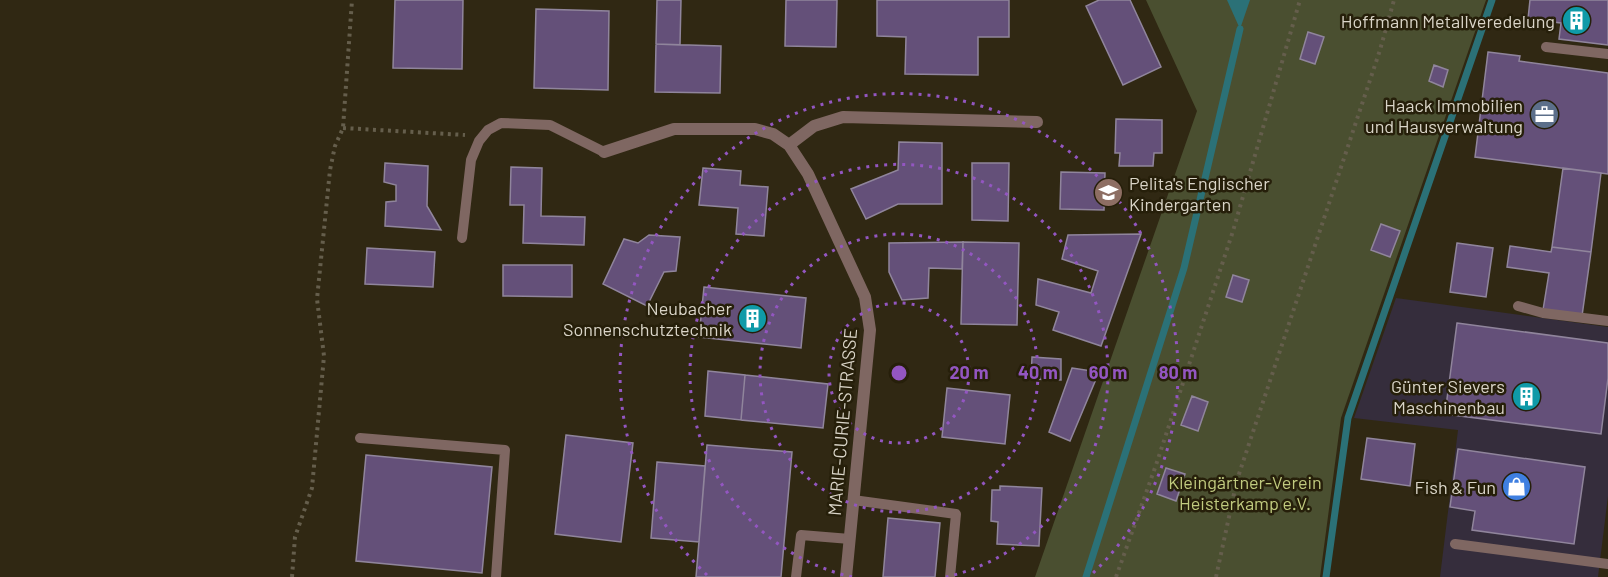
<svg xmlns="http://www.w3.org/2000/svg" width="1608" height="577" font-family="Barlow,sans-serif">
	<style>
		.commercial { fill: #352d3c }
		.green { fill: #4a4f30 }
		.water { fill: #2b7177 }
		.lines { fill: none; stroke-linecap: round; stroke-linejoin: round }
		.stream { stroke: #2b7177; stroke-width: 7 }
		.building { fill: #645079; stroke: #90859c; stroke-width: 1.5 }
		.path { stroke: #655e4c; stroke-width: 4; stroke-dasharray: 3 4.5; stroke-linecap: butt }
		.service { stroke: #7f6762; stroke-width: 10 }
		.minor { stroke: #7f6762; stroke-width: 12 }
		.ring { fill: none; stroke: #9356c1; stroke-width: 3; stroke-dasharray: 3 6 }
		.labels { text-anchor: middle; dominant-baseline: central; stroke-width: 5; stroke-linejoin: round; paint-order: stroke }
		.poi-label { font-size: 18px; fill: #dad5c8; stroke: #261f0a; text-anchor: end }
		.street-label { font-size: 18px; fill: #dad5c8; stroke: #261f0a }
		.park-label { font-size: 18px; fill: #c1cb7f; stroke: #261f0a }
		.centre { fill: #9356c1; stroke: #261f0a; stroke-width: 3 }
		.ring-label { font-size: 18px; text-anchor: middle; font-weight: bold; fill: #9356c1; stroke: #261f0a; stroke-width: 5; stroke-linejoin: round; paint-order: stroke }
	</style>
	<rect width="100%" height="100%" fill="#302813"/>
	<!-- commercial -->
	<path class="commercial" d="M1396 298 1608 327V496L1598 577H1440L1458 430 1354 418Z"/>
	<!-- green -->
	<path class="green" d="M1146 0H1486L1341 418 1320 577H1035L1197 111Z"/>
	<!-- water -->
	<path class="water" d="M1227 0H1250L1240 29Z"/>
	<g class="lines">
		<!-- stream -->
		<path class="stream" d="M1086 577 1184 268 1240 29
			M1326 577 1348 418 1492 0"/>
	</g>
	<!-- building -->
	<path class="building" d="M395 0H463L462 69 393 68Z
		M657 0H681L680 45 656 44Z
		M786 0H837L836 47 785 46Z
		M877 0H1009V37H978V75L905 74 906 37 877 36Z
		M1099 0H1130L1161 67 1123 85 1086 6Z
		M1530 0H1608V45L1559 39 1561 23 1528 19Z
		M536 9 609 11 608 90 534 88Z
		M1308 32 1324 37 1315 64 1300 59Z
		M656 44 721 46 720 93 655 92Z
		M1488 52 1520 56 1519 61 1608 73V174L1475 157Z
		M1434 65 1448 70 1443 87 1429 81Z
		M1116 119 1162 120V153H1154L1153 166H1119L1120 153H1115Z
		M899 142 942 143V204H898L866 219 851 189 898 170Z
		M385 163 428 166 427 206 441 230 385 226 386 202 396 201V185L384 182Z
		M972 163H1009L1008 221 972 220Z
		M511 167 542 168 541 216 585 217 584 245 523 243 524 205H510Z
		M703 168 741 171 740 185 768 187 764 236 736 234 738 208 699 205Z
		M1563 168 1601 173 1591 252 1552 247Z
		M1061 172 1105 173 1104 210 1060 209Z
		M1381 224 1400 231 1390 257 1371 250Z
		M1141 234 1101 346 1053 330 1059 312 1036 305 1038 279 1091 293 1098 271 1062 259 1068 235Z
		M649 235 680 237 676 271 664 272 647 306 603 284 624 239 638 243Z
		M963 242 962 269 929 268 928 298 902 300 889 272V243Z
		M963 242 1019 243 1017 325 961 324Z
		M1457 243 1493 248 1486 297 1450 292Z
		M1510 246 1551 252 1552 247 1591 252 1582 316 1543 310 1549 273 1507 267Z
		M367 248 435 252 433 287 365 284Z
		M503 265H572V297L503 296Z
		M1233 275 1249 280 1242 302 1226 297Z
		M704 287 806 298 801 348 699 337Z
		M1457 323 1608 343V378L1601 434 1445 414Z
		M1032 357 1061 359V380L1031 379Z
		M1072 368 1099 372 1070 441 1049 432Z
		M708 371 745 375 741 420 705 416Z
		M745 375 828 384 823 428 741 420Z
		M947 388 1010 395 1005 444 942 437Z
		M1192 396 1208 402 1198 431 1181 425Z
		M566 435 633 443 621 542 555 534Z
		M1367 438 1415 444 1410 486 1361 479Z
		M707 445 792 452 781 577H696Z
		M1458 449 1585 467 1574 544 1472 530 1475 511 1450 507Z
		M366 455 492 467 482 573 356 561Z
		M657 462 705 466 699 542 651 538Z
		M1166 468 1185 474 1176 501 1157 494Z
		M1000 486 1042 488 1039 546 997 544 998 522 991 521 992 490H1000Z
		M888 518 940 523 935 577H883Z"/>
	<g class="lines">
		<!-- path -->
		<path class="path" d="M343 128 465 135
			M292 577 295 537 312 488 324 356 317 299 330 170 335 146 343 128 352 0
			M1116 577 1156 465 1233 231 1300 0
			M1216 577 1237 480 1380 50 1394 0"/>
		<!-- service -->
		<path class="service" d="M1546 47 1608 54
			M462 238 471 160 479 141 488 130 501 123 550 125 604 152
			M1518 306 1543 313 1608 321
			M360 438 505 450 496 577
			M853 500 956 514 950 577
			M1455 544 1608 564
			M796 577 801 535 850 539"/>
		<!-- minor -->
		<path class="minor" d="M789 145 814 126 843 117 1037 122
			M604 152 674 129H755L773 134 789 145 808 174 865 297 870 330 846 577"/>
	</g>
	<!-- distance rings -->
	<g class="ring">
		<circle cx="899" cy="373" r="70"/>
		<circle cx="899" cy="373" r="139"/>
		<path d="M852 577A209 209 0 1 1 946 577"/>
		<path d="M707 575A279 279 0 1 1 1091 575"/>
	</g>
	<!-- icons -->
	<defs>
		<symbol id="building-disc" viewBox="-11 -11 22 22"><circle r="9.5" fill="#0f9aa8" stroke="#261f0a"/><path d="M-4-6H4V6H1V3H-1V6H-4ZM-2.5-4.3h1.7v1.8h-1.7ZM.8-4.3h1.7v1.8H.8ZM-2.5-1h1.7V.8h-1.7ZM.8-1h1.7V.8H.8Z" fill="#fff"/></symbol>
		<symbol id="office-disc" viewBox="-11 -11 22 22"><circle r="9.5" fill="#5c6f8a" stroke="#261f0a"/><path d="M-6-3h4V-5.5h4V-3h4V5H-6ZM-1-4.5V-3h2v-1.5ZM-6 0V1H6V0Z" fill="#fff"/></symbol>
		<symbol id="school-disc" viewBox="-11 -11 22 22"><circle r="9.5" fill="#8d6e63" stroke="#261f0a"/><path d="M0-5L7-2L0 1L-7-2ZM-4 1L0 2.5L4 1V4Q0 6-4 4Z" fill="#fff"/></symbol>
		<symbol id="shop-disc" viewBox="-11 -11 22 22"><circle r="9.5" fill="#3f7fe0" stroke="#261f0a"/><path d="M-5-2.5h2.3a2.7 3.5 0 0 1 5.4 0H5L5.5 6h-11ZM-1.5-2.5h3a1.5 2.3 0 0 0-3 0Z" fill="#fff"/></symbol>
	</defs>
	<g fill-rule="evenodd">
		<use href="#building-disc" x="1560" y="4" width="33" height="33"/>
		<use href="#office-disc" x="1528" y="98" width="33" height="33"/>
		<use href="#school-disc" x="1092" y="176" width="33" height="33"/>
		<use href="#building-disc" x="736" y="302" width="33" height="33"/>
		<use href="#building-disc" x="1510" y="380" width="33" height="33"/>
		<use href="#shop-disc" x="1500" y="470" width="33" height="33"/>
	</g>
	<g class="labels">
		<!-- poi labels -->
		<g class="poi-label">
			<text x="1555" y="21">Hoffmann Metallveredelung</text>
			<text x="1523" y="105">Haack Immobilien<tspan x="1523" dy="21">und Hausverwaltung</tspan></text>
			<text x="1129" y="183" text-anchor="start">Pelita's Englischer<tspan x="1129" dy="21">Kindergarten</tspan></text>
			<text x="732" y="308">Neubacher<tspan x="732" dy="21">Sonnenschutztechnik</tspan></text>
			<text x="1505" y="386">Günter Sievers<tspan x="1505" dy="21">Maschinenbau</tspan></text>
			<text x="1496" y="487">Fish &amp; Fun</text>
		</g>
		<!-- street labels -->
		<g class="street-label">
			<text transform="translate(842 422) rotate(-85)">MARIE-CURIE-STRASSE</text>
		</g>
		<!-- park labels -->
		<g class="park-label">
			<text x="1245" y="482">Kleingärtner-Verein<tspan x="1245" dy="21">Heisterkamp e.V.</tspan></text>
		</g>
	</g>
	<circle cx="899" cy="373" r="9" class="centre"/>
	<g class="ring-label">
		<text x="969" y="379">20 m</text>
		<text x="1038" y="379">40 m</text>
		<text x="1108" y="379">60 m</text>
		<text x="1178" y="379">80 m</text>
	</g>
</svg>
